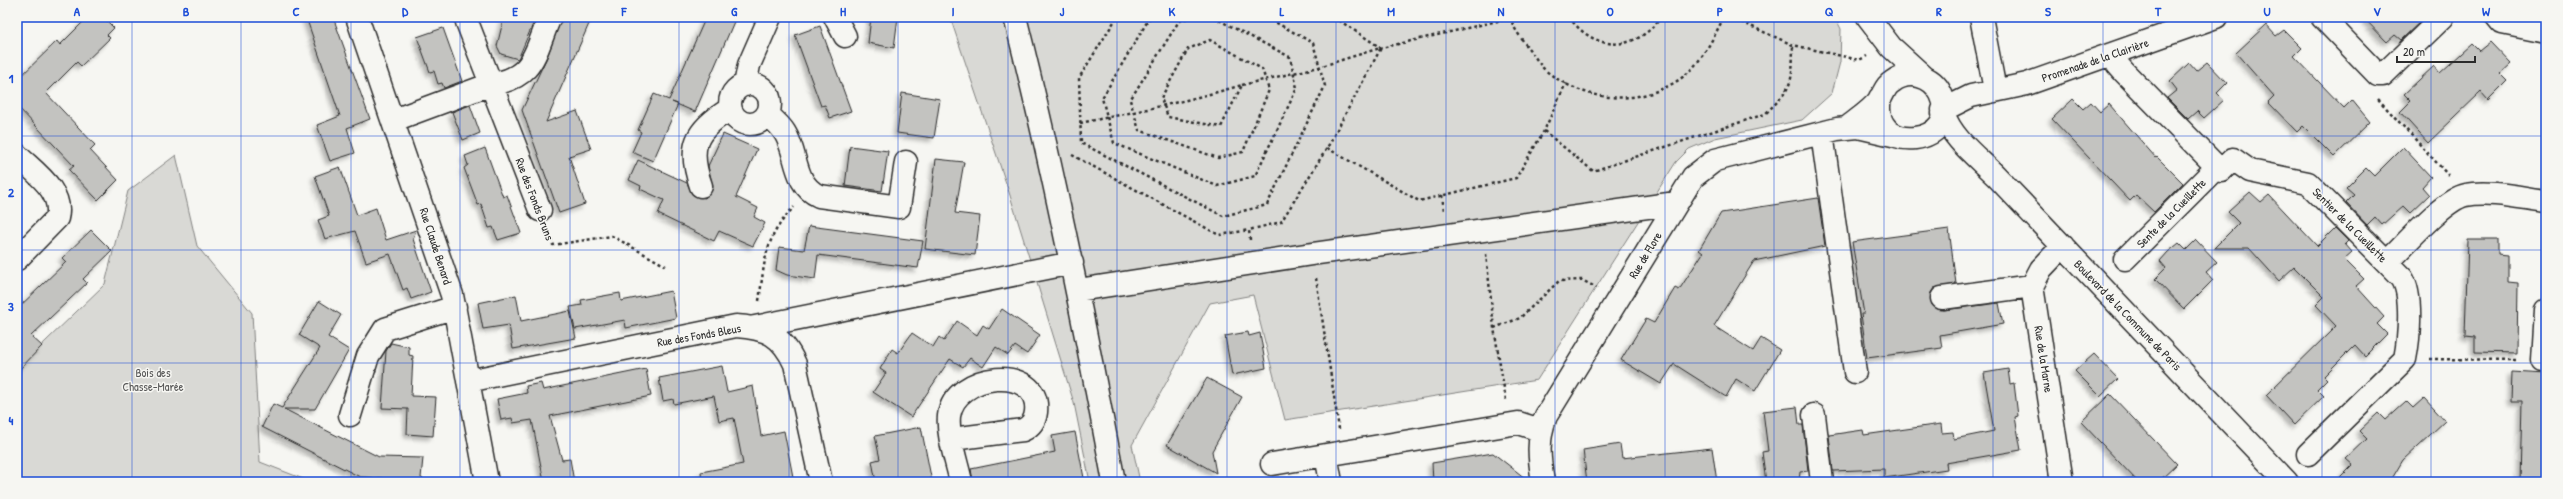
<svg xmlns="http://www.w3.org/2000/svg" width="2563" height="499" font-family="'Patrick Hand',sans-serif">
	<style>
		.green { fill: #d9d9d5; stroke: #828280 }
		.building { fill: #c3c3c0; stroke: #2b2b2b; filter: url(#shadow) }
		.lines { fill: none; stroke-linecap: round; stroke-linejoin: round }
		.minor-casing { stroke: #2b2b2b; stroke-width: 25 }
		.path { stroke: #2b2b2b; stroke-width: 2.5; stroke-dasharray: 3 3; stroke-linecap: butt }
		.minor { stroke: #f6f6f2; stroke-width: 22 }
		.grid { fill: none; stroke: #1d4ed8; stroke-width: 1; stroke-opacity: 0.55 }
		.labels { text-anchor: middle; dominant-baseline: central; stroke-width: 3; stroke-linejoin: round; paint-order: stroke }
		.street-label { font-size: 12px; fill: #2b2b2b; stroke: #f6f6f2 }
		.park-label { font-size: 12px; fill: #565656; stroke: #f6f6f2 }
		.neatline { fill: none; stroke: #1d4ed8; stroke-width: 1.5 }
		.grid-label { font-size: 13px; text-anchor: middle; font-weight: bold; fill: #1d4ed8 }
	</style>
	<defs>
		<filter id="shadow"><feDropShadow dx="-3.5" dy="3.5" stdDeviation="2" flood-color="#0004"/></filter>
	</defs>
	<rect width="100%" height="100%" fill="#f6f6f2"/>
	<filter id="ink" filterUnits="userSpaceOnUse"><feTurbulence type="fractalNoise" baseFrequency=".025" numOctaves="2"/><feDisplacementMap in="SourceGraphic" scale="8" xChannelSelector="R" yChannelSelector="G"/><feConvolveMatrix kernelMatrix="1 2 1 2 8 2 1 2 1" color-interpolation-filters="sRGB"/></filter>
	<g filter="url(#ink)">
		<!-- green -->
		<path class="green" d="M950 17H1835L1841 29 1840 62 1832 93 1802 120 1715 138 1689 149 1676 162 1537 380 1285 420 1253 295 1210 303 1132 445 1140 482H1090L1074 403 1008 189Z
			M176 155 197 246 252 313 260 462 311 482H17V369L105 284 128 191Z"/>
		<!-- building -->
		<path class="building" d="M88 17H103L114 28 107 35 110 38 81 66 77 62 46 93 95 145 90 150 118 180 98 200 69 170 74 166 17 106V80L57 41 60 45Z
			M306 17H333L370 119 347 128 355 153 330 161 317 125 340 116Z
			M504 17H536L518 59 501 54 497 46Z
			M562 17H592L546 122 577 111 591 149 569 156 585 204 559 213 522 110 547 57Z
			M706 17H736L695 112 672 102 678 104 653 161 632 152 641 132 638 130 654 94 669 100Z
			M871 17H898L894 48 868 43Z
			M2363 17H2425L2401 40 2395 35 2387 42Z
			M2266 25 2276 36 2284 30 2302 48 2294 56 2344 108 2352 100 2370 122 2334 157 2303 126 2297 132 2268 102 2274 96 2236 53Z
			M820 26 851 111 830 118 825 105 821 106 795 35Z
			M443 28 462 81 444 88 442 83 438 84 434 71 430 72 417 37Z
			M2490 42 2511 64 2500 74 2507 81 2488 100 2481 92 2428 143 2400 112 2411 101 2404 94 2434 66 2440 73 2472 44 2479 51Z
			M2207 62 2227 83 2217 93 2224 100 2204 118 2197 111 2188 119 2167 98 2177 90 2170 81 2189 63 2196 71Z
			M902 93 940 99 934 138 897 133Z
			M2073 99 2083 109 2091 102 2100 112 2109 104 2156 158 2157 157 2183 183 2154 212 2136 195 2130 201 2052 119Z
			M470 105 480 133 463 140 452 112Z
			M723 134 757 149 736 197 758 208 754 217 765 223 753 246 719 231 714 241 658 214 664 200 640 189 641 186 629 180 638 160 687 183 693 195 705 198 713 188 708 166Z
			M850 146 888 151 882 191 845 186Z
			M2403 147 2431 177 2422 187 2429 195 2410 213 2403 206 2382 225 2375 217 2367 225 2346 203 2354 195 2346 188 2366 168 2374 176Z
			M485 148 503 197 507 195 521 233 498 240 493 227 489 228 481 204 478 205 464 168 468 165 465 156Z
			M936 159 964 162 955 213 980 216 975 255 925 249Z
			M340 167 357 215 376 208 386 240 416 230 413 239 431 292 411 299 407 288 403 290 390 254 366 262 355 231 325 239 318 220 329 216 315 176Z
			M2250 192 2261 202 2269 195 2317 246 2335 228 2348 241 2345 244 2352 252 2344 259 2364 279 2356 286 2384 317 2377 324 2387 334 2365 356 2355 345 2324 376 2327 379 2317 389 2324 396 2294 425 2266 395 2336 326 2316 305 2324 297 2294 267 2279 281 2249 248H2214L2239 223 2228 212Z
			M1818 198 1825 246 1754 261 1714 326 1753 351 1761 338 1780 350 1755 391 1736 379 1726 397 1674 364 1661 384 1621 360 1646 319 1654 323 1675 288 1679 290 1703 253 1699 250 1721 213Z
			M809 226 923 241 918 268 818 255 815 279 787 275 776 270 779 247 804 250Z
			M1949 229 1956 284 1934 288 1930 294 1932 305 1944 310 1999 303 2003 324 1940 335 1942 348 1867 358 1861 314H1864L1852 242Z
			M91 230 112 251 83 279 87 283 31 336 42 346 17 372V309L66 262 62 258Z
			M2468 239H2498V254L2508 255V282L2518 283 2517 353 2475 352V337L2465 336Z
			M2196 240 2217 262 2206 272 2213 280 2184 309 2155 279 2166 268 2160 261 2168 252 2179 243 2186 250Z
			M671 291 676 318 626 328 625 320 575 329 570 307 582 305 581 300 620 293 621 301Z
			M516 295 521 321 570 311 576 338 513 349 509 325 483 329 478 303Z
			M319 301 341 315 328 337 349 350 315 409H284L379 457 423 458 421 478 428 481 382 482V478L360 477 262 427 273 404 282 408 320 348 299 335Z
			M1002 309 1040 335 1027 354 1015 346 1008 355 996 347 983 367 970 358 963 367 950 359 911 417 873 392 886 373 880 369 892 349 898 353 912 333 933 347 939 337 944 341 957 321 977 335 983 325 989 329Z
			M1248 332 1249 336 1260 333 1266 368 1232 375 1225 336Z
			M391 343 409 347V355L413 356 411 396 436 397 433 436 407 434 408 409 382 408 386 351Z
			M2094 354 2118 379 2100 396 2075 371Z
			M722 366 727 392 753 386 761 436 784 431 794 482H702L701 472 743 464 734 418 719 421 714 396 674 404 673 399 663 401 659 378Z
			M646 369 651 396 550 416 562 460 570 459 574 482H544L532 420 513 423 512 418 501 420 497 399 527 393 526 386 541 383 543 390Z
			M2008 369 2010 384 2014 383 2018 416 2015 417 2021 450 1946 463 1947 469 1884 478V469L1833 471 1829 435 1863 430 1864 435 1941 424 1942 433 1953 432 1954 439 1994 431 1984 373Z
			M2512 372 2546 374V482H2520L2522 401H2511Z
			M1207 378 1242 397 1212 451 1216 473 1167 445Z
			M2110 394 2177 464 2158 482H2138L2081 422Z
			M2424 398 2445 421 2403 460 2390 482H2336L2353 465 2346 459 2367 439 2359 431 2378 413 2385 420 2406 401 2413 408Z
			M1797 407 1799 425H1803L1808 471 1800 472 1799 482H1766L1762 452 1768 451 1763 411Z
			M921 427 932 482H876L872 461 880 459 875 436Z
			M1075 432 1084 478 1063 482H973L971 469 1055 452 1052 436Z
			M1620 444 1622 458 1712 448 1717 482H1587L1583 450Z
			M1493 453 1530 482H1433L1432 463Z"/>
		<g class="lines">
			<defs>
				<path id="minor" d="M357 17 452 295 487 482
					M469 17 467 22 540 210
					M835 17 845 36
					M1015 17C1054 171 1085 326 1114 482
					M1868 17 1891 47 1924 77
					M1981 17 1995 90
					M2322 17 2378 75H2383L2443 17
					M2497 17 2502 23 2546 32
					M2116 54 2117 64 2124 72 2221 171 2233 159 2250 171 2308 183 2402 278C2413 295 2409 339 2405 359L2308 454
					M730 104a20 20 0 1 1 40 0a20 20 0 1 1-40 0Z
					M745 85 749 65 770 17
					M1943 110 1971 96 2027 84 2216 17
					M1943 113C1953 140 1976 156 1996 176L2287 482
					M768 115C774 120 781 126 785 133 798 154 793 184 819 196L899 207 906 162
					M394 120 491 84C535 78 534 53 550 17
					M1848 127C1858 119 1872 110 1880 99 1884 93 1885 86 1892 82 1908 69 1932 75 1941 94 1965 145 1868 159 1880 98
					M1822 133 1855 372
					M17 155C34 172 64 191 57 218L17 259
					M701 186C687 147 695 130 730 109
					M2125 259 2217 167
					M2387 262C2404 246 2444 199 2466 195 2489 190 2522 198 2546 201
					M1078 290 1312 254 1676 203
					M1942 298 2032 286
					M755 327 1072 263
					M2543 360 2546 310
					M468 381 736 326C767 328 782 335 795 364L821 482
					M350 415 368 356 385 329 455 307
					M1814 415 1822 482
					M952 439 1023 430C1031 426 1035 421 1036 412 1041 363 954 372 949 416 947 436 957 462 961 482
					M1272 464 1326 455
					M1331 482 1326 455 1518 423 1540 430
					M1543 482C1539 458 1537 439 1546 416L1693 177 1715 160 1837 129 1858 127 1897 136
					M2062 482 2032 286 2041 269 2063 246"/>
			</defs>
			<!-- minor casing -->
			<use href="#minor" class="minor-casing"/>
			<!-- path -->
			<path class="path" d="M1117 17 1079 78 1081 143 1223 216 1267 205 1325 86 1313 43 1266 17
				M1150 17 1102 98 1114 143 1217 186 1255 176 1297 88 1290 57 1213 17
				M1334 17 1381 48 1515 17
				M1510 17C1513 28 1522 39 1528 48 1534 55 1539 64 1545 70 1580 99 1630 107 1670 85 1698 71 1710 44 1724 17
				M1569 17C1594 52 1636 53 1661 17
				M1730 17 1793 45 1859 60 1867 56
				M1242 85 1319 67 1380 48
				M2378 99 2448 175
				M1080 123C1135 112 1188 101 1242 85L1221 127 1168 117 1161 98 1188 49 1210 40 1262 69 1269 90 1243 152 1218 158 1139 130 1130 100 1179 21 1190 17
				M1544 131 1593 171 1765 114C1794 86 1792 84 1793 45
				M1327 148 1419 201 1516 178 1544 131 1566 83
				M1072 155 1219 235 1249 230
				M1442 195 1444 211
				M548 233 553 245 612 236 666 266
				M1250 240 1249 230 1281 222 1327 148 1381 48
				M1486 254 1494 328 1506 400
				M1316 278 1339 429
				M759 301C765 260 764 238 794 207
				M1494 328 1520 318 1559 281 1582 280 1597 288
				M2429 359 2518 360"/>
			<!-- minor -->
			<use href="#minor" class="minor"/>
		</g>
	</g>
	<!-- grid -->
	<path class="grid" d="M132 17V482M241 17V482M351 17V482M460 17V482M570 17V482M679 17V482M789 17V482M898 17V482M1008 17V482M1117 17V482M1227 17V482M1336 17V482M1446 17V482M1555 17V482M1665 17V482M1774 17V482M1884 17V482M1993 17V482M2103 17V482M2212 17V482M2322 17V482M2431 17V482M17 136H2546M17 250H2546M17 363H2546"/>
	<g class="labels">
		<!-- street labels -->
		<g class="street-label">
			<text transform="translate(2095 60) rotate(-19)">Promenade de la Clairière</text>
			<text transform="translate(535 199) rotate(69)">Rue des Fonds Bruns</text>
			<text transform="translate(2171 213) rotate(-45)">Sente de la Cueillette</text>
			<text transform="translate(2350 225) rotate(45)">Sentier de la Cueillette</text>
			<text transform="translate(436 246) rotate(72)">Rue Claude Benard</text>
			<text transform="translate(1645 255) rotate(-59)">Rue de Flore</text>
			<text transform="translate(2128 315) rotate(46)">Boulevard de la Commune de Paris</text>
			<text transform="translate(699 335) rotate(-10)">Rue des Fonds Bleus</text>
			<text transform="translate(2044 359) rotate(81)">Rue de la Marne</text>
		</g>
		<!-- park labels -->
		<g class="park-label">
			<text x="153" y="372">Bois des<tspan x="153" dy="14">Chasse-Marée</tspan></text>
		</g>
	</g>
	<!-- margin -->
	<rect width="2563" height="499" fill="none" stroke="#f6f6f2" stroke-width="44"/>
	<!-- scale -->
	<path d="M2397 56v6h78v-6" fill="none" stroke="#2b2b2b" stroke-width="2"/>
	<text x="2403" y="56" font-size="12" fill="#2b2b2b" stroke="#f6f6f2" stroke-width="3" paint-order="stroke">20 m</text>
	<rect x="22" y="22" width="2519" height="455" class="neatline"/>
	<g class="grid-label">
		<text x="77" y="16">A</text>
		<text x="186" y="16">B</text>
		<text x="296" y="16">C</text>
		<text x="405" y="16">D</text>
		<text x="515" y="16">E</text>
		<text x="624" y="16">F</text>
		<text x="734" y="16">G</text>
		<text x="843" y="16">H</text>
		<text x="953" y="16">I</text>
		<text x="1062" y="16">J</text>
		<text x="1172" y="16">K</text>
		<text x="1282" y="16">L</text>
		<text x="1391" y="16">M</text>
		<text x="1501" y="16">N</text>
		<text x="1610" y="16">O</text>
		<text x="1720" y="16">P</text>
		<text x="1829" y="16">Q</text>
		<text x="1939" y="16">R</text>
		<text x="2048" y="16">S</text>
		<text x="2158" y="16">T</text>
		<text x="2267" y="16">U</text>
		<text x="2377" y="16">V</text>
		<text x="2486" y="16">W</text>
		<text x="11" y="83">1</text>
		<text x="11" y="197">2</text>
		<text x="11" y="311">3</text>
		<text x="11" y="425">4</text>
	</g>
</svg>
